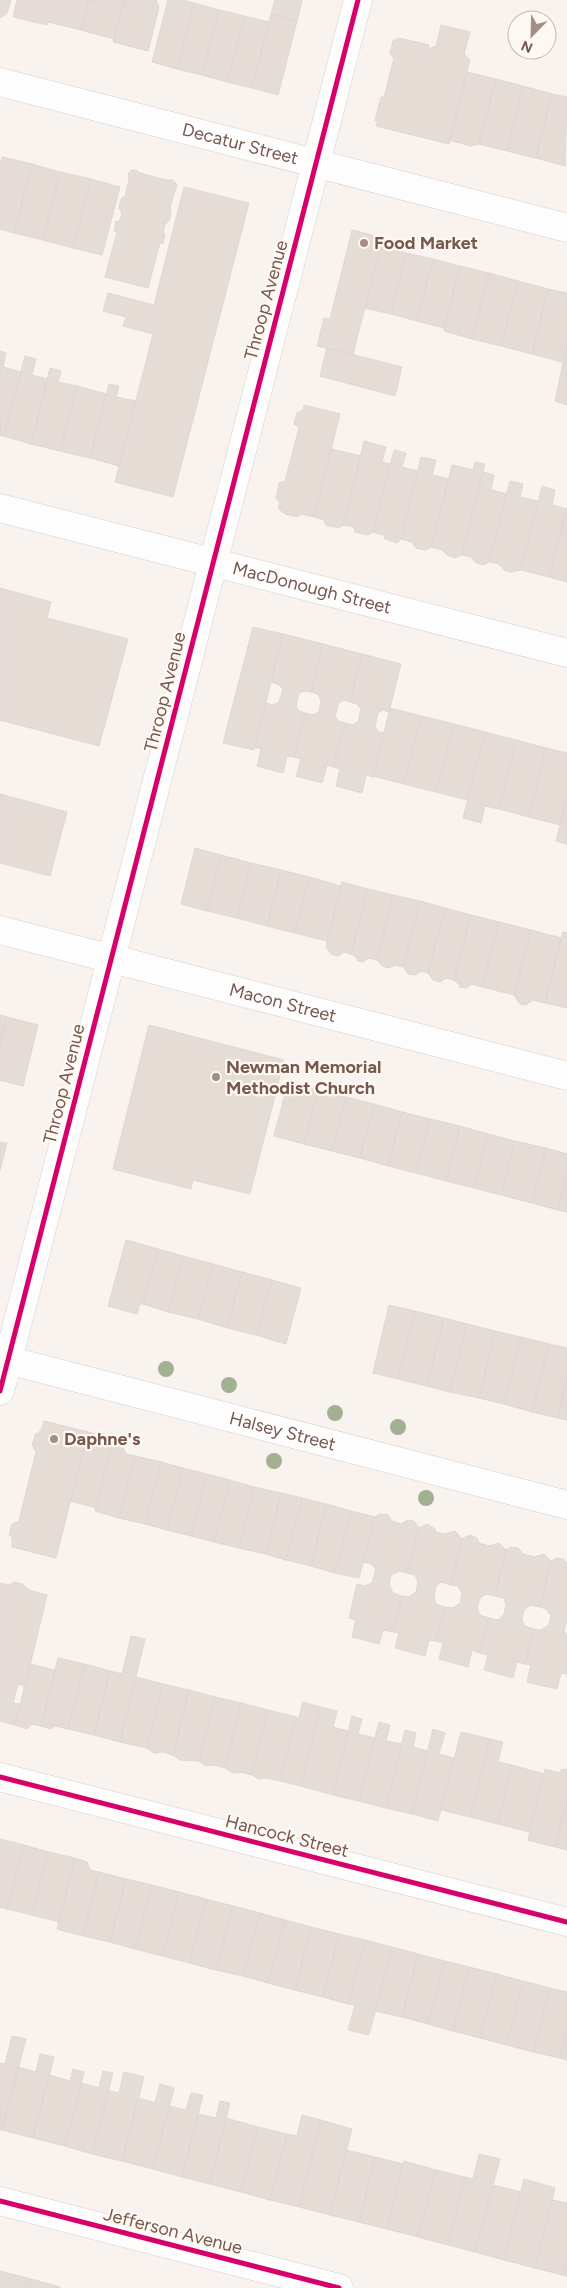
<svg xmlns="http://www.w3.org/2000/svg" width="567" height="2288" font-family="Figtree,sans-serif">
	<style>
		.building { fill: #e5dcd6; stroke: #e1d6d1 }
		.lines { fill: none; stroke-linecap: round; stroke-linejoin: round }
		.minor-casing { stroke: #d7cfcb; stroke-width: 29 }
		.minor { stroke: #fefdfd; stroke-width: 28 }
		.cycleway-casing { stroke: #fef8f2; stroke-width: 8 }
		.cycleway { stroke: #d6006c; stroke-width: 5 }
		.tree { fill: #a3b193 }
		.poi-dot { fill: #a48e87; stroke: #fef8f2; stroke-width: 2 }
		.labels { text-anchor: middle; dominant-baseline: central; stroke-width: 4.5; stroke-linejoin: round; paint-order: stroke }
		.street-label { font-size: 18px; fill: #76584f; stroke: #fef8f2 }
		.poi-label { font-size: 18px; font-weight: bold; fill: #76584f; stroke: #fef8f2; text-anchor: start }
	</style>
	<rect width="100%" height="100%" fill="#f8f3ef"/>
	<!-- building -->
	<path class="building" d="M0 0H11L7 13 2 17H0Z
		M17 0H89L81 30 48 22 47 25 13 17Z
		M89 0H124L114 39 81 30Z
		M124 0H156L159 7 148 51 113 42Z
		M168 0H182L194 3 177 69 152 62Z
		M275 0H302L297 21 271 14Z
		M194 3 219 10 202 75 177 69Z
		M219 10 245 16 227 82 202 75Z
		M271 14 297 21 278 95 252 88Z
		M245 16 269 22 252 88 227 82Z
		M441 25 470 32 464 54 470 60 449 144 376 126 378 121H375L381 97H384L394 58 390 54 393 41 399 38 429 45 428 49 436 46Z
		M467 72 496 79 479 144 470 146 450 140Z
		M496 79 523 86 507 151 479 144Z
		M523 86 552 94 536 158 507 151Z
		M552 94 567 97 565 166 536 158Z
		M2 157 32 164 14 233 0 229V164Z
		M32 164 60 172 43 240 14 233Z
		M131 170H136L140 173 166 180H173L177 185 170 207 171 213 169 221 165 224 163 233 165 234 163 244 160 243 148 288 105 277 117 232 114 231 116 221 119 222 122 213 119 208 121 199 125 196 129 180 128 174Z
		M60 172 91 179 73 248 43 240Z
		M91 179 120 187 102 255 73 248Z
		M184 187 249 203 173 497 115 482 153 334 123 326 126 317 103 311 108 293 154 305Z
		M352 230 383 238 353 354 317 346 324 318 330 319Z
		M383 238 393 240 398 250 406 253 391 314 365 308Z
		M406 253 433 259 417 321 391 314Z
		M433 259 460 266 444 328 417 321Z
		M460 266 489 273 472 339 444 331Z
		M489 273 518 281 501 346 472 339Z
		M518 281 548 289 532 354 501 346Z
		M548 289 567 293V344L562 362 532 354Z
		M567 344V405L555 401Z
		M327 348 402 367 395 396 320 376Z
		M0 351 6 353 3 367 21 372 4 436 0 435Z
		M25 356 36 359 32 375 48 379 31 444 4 436Z
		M50 368 61 371 58 382 77 386 60 451 31 444Z
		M109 384 119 386 116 397 136 401 119 466 90 458Z
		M77 386 106 394 90 458 60 451Z
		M304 405 340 414 314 517 301 514 298 517 285 514 278 508 280 503 276 498 279 483 285 481 299 428 294 424 297 413 303 410Z
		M364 441 386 447 382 462 390 464 373 532 368 535 355 532 354 527 343 525Z
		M331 449 361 456 343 525 339 528 326 525 324 520 314 517Z
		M394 450 406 453 402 467 418 471 401 539 397 543 385 539 384 535 373 532Z
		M421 457 436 460 432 475 449 479 431 547 425 550 416 548 412 542 401 539Z
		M475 462 485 464 462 555 455 558 447 555 442 550 431 547 452 465 473 470Z
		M483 472 494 475 491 490 507 494 489 562 483 565 476 563 471 557 462 555Z
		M510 481 523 484 520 497 538 501 521 570 511 572 504 570 499 564 489 562Z
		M542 486 555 490 552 505 567 509 549 577 521 570Z
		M567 508V582L549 577Z
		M0 588 51 602 47 618 128 639 99 746 0 720Z
		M253 627 283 634 254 750 223 743Z
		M283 634 323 644 311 692 305 691 299 693 296 706 299 711 305 713 294 757 287 756 283 773 257 766 261 749 255 747 266 703 273 705 279 702 283 689 278 684 271 682Z
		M323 644 362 654 350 702 344 700 339 703 335 716 338 721 345 723 333 767 327 765 322 783 296 776 301 759 294 757 305 713 313 715 319 712 321 701 318 694 311 692Z
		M362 654 401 664 389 712 383 710 378 713 375 726 378 732 384 733 373 777 366 775 362 793 336 786 340 769 333 767 345 723 352 725 358 722 361 709 357 704 350 702Z
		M390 708 421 716 404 784 373 776Z
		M421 716 454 724 436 792 404 784Z
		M454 724 485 732 467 800 436 792Z
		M485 732 516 740 499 809 485 806 481 823 463 818Z
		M516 740 546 748 529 817 499 809Z
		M546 748 567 753V797L560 825 529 817Z
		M0 794 67 812 50 876 0 863Z
		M567 797V844L556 841Z
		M195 848 221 855 207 911 181 904Z
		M221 855 251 863 237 918 207 911Z
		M251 863 281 870 267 926 237 918Z
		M281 870 309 877 295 933 267 926Z
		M309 877 341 886 327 941 295 933Z
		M342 882 368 889 351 954 344 952 338 956 331 954 326 947Z
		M368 889 393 895 377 960 370 958 364 960V962L357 961V958L351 954Z
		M393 895 420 901 403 967 395 965 389 968 382 966 377 960Z
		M420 901 445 908 428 973 422 971 415 975 408 974 403 967Z
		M445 908 471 915 454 980 446 978 440 982 433 980 428 973Z
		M471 915 499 922 482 987 472 984 466 988 459 987 460 985 454 980Z
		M499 922 531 930 514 995 482 987Z
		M531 930 561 938 545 1003 533 1000 526 1005 520 1004 514 995Z
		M563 932 567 933V1008L545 1003Z
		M0 1015 7 1017 0 1046Z
		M7 1017 38 1025 23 1086 0 1080V1046Z
		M149 1025 284 1060 250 1194 193 1180 191 1189 113 1169Z
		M288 1082 318 1090 304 1144 274 1136Z
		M318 1090 346 1097 332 1151 304 1144Z
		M346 1097 374 1104 360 1158 332 1151Z
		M374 1104 402 1112 388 1166 360 1158Z
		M402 1112 430 1119 416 1173 388 1166Z
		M430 1119 460 1126 446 1181 416 1173Z
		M460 1126 488 1134 474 1188 446 1181Z
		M488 1134 515 1141 501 1195 474 1188Z
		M515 1141 546 1148 532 1203 501 1195Z
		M0 1142 7 1143 0 1171Z
		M546 1148 567 1154V1174L558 1210 532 1203Z
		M567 1174V1212L558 1210Z
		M126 1240 158 1249 143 1304H140L137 1314 108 1306Z
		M158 1249 183 1256 168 1312 143 1304Z
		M183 1256 213 1264 198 1319 168 1312Z
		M213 1264 242 1272 227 1328 198 1319Z
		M242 1272 272 1280 256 1335 227 1328Z
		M272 1280 301 1288 286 1344 256 1335Z
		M389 1305 415 1311 398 1379 373 1373Z
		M415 1311 444 1318 427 1386 398 1379Z
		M444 1318 467 1324 450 1392 427 1386Z
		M467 1324 495 1331 479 1398 450 1392Z
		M495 1331 521 1337 504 1404 479 1398Z
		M521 1337 549 1344 532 1412 504 1404Z
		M549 1344 567 1348V1379L558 1418 532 1412Z
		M567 1379V1420L558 1418Z
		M44 1421 88 1432 56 1558 12 1547V1536H9L12 1524 19 1521 36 1452 32 1445 36 1433 38 1434 42 1428Z
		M88 1432 100 1435 103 1441 112 1443 96 1508 71 1501Z
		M112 1443 122 1445 126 1454 135 1456 119 1518 95 1511Z
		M135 1456 161 1462 145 1524 119 1518Z
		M161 1462 183 1468 167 1530 145 1524Z
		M183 1468 207 1474 191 1536 167 1530Z
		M207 1474 230 1480 214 1542 191 1536Z
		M230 1480 254 1487 239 1548 214 1542Z
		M254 1487 281 1493 266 1554 239 1548Z
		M281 1493 302 1498 286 1560 266 1554Z
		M302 1498 326 1504 311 1566 286 1560Z
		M326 1504 351 1511 335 1573 311 1566Z
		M351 1511 375 1517 359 1578 335 1573Z
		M379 1514 388 1515 392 1521 401 1524 408 1520 414 1521 419 1528 407 1573 399 1571 391 1575 389 1585 393 1593 402 1596 393 1632 383 1630 379 1644 352 1637 356 1620 349 1618 357 1584 364 1586 372 1583 376 1569 370 1563 363 1562 375 1517Z
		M427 1524 435 1529 436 1532 445 1534 455 1531 462 1539 451 1585 441 1582 436 1587 434 1597 436 1604 445 1607 436 1641 429 1640 425 1656 395 1648 399 1633 393 1632 402 1596 409 1597 416 1592 418 1582 415 1575 407 1573 419 1528Z
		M470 1535 477 1538 479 1543 489 1546 499 1543 506 1550 495 1596 486 1594 480 1598 477 1608 480 1615 489 1618 480 1653 472 1650 468 1667 439 1659 443 1643 436 1641 445 1607 453 1608 460 1603 462 1594 458 1586 451 1585 462 1539Z
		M511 1547 518 1548 523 1554 534 1557 544 1554 551 1561 540 1607 530 1605 524 1610 522 1619 524 1626 534 1629 525 1664 517 1662 513 1678 484 1670 488 1655 480 1653 489 1618 499 1620 504 1614 506 1605 504 1598 495 1596 506 1550Z
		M557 1558 563 1559 567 1563V1620L564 1630 567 1636V1674L561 1673 557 1689 527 1682 531 1665 525 1664 534 1629 541 1630 549 1625 551 1616 546 1609 540 1607 551 1561Z
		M14 1582 22 1584 29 1590 47 1595 25 1686 18 1684 13 1703 20 1704 15 1725 0 1721V1583L10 1585Z
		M131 1636 145 1639 120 1742 94 1735 110 1671 122 1674Z
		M58 1658 85 1664 68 1729 55 1726 51 1729 41 1726Z
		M30 1664 55 1670 41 1726 32 1724 27 1729 15 1725Z
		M85 1664 110 1671 94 1735 68 1729Z
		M136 1677 163 1684 147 1748 120 1742Z
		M163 1684 189 1690 173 1755 163 1752 154 1753 147 1748Z
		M189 1690 215 1697 199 1761 180 1760 173 1755Z
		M215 1697 241 1703 225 1768 214 1765 206 1766 199 1761Z
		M303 1702 320 1707 301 1786 280 1781 296 1717 299 1718Z
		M241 1703 268 1710 252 1775 240 1772 233 1773 225 1768Z
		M320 1707 337 1711 333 1727 348 1731 333 1795 301 1786Z
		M268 1710 296 1717 280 1781 267 1778 259 1779 252 1775Z
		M352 1716 362 1719 358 1734 375 1738 359 1801 333 1795Z
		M379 1722 390 1725 386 1741 402 1744 386 1808 359 1801Z
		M433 1729 445 1733 439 1754 454 1758 438 1821 412 1814Z
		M405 1730 416 1733 413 1747 427 1751 412 1814 386 1808Z
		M461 1732 490 1739 470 1817 441 1810Z
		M490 1739 503 1742 498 1762 512 1765 498 1824 470 1817Z
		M512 1765 544 1774 529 1832 498 1824Z
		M545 1769 559 1773 562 1769 567 1770V1800L555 1847 528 1840Z
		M567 1800V1850L555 1847Z
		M0 1839 24 1845 7 1909 0 1907Z
		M24 1845 48 1852 32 1915 7 1909Z
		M48 1852 75 1858 59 1922 32 1915Z
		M75 1858 87 1862 90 1870 99 1872 83 1936 57 1929Z
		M99 1872 126 1879 110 1942 83 1936Z
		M126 1879 152 1885 135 1949 110 1942Z
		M152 1885 179 1892 163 1956 135 1949Z
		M179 1892 206 1899 189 1963 163 1956Z
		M206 1899 233 1906 216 1970 189 1963Z
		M233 1906 260 1913 243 1976 216 1970Z
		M260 1913 285 1920 268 1983 243 1976Z
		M285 1920 311 1927 295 1990 268 1983Z
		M311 1927 339 1934 323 1997 295 1990Z
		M339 1934 365 1940 348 2004 323 1997Z
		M365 1940 392 1947 369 2035 348 2030 355 2005 348 2004Z
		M392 1947 418 1954 402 2017 375 2011Z
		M418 1954 445 1961 428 2024 402 2017Z
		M445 1961 469 1967 453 2031 428 2024Z
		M469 1967 497 1974 480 2038 453 2031Z
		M497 1974 523 1981 507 2045 480 2038Z
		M523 1981 550 1988 533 2052 507 2045Z
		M550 1988 567 1992V2031L560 2058 533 2052Z
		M567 2031V2060L560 2058Z
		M12 2036 26 2039 2 2130H0V2063L5 2064Z
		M40 2054 54 2057 33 2138 2 2130 18 2067 36 2072Z
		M73 2069 84 2072 65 2146 33 2138 49 2075 70 2081Z
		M103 2071 113 2073 92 2154 65 2146 82 2083 99 2088Z
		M124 2072 144 2077 122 2161 92 2154 109 2091 119 2093Z
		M160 2084 174 2088 153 2169 122 2161 138 2098 155 2103Z
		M191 2093 203 2095 182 2177 153 2169 169 2106 186 2110Z
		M220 2101 230 2103 210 2184 182 2177 198 2114 216 2118Z
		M302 2115 321 2120 299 2207 270 2200 287 2134 297 2136Z
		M226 2118 258 2127 241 2192 210 2184Z
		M321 2120 352 2129 330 2215 299 2207Z
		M258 2127 287 2134 270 2200 241 2192Z
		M346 2150 375 2157 359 2222 330 2215Z
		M479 2154 500 2159 475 2252 448 2245 465 2177 473 2179Z
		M375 2157 403 2164 387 2229 359 2222Z
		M404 2161 436 2170 418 2237 387 2229Z
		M436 2170 465 2177 448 2245 418 2237Z
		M524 2179 555 2188 535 2268 504 2260Z
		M493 2185 521 2192 504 2260 475 2252Z
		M552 2200 567 2203V2260L563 2275 535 2268Z
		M567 2260V2276L563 2275Z
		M0 2271 31 2279 28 2288H0Z
		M31 2279 60 2287V2288H28Z"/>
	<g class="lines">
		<defs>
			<g id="minor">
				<path id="s1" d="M0 82 567 228"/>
				<path id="s2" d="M0 508 567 653"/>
				<path id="s3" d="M0 930 567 1076"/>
				<path id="s4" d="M0 1358 567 1505"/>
				<path d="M0 1391 358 0"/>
				<path d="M0 1777 567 1922"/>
				<path d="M0 2201 339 2288"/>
			</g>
		</defs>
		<!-- minor casing -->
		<use href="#minor" class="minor-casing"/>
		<!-- minor -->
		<use href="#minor" class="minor"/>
		<defs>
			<path id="cycleway" d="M0 1391 358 0
				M0 1777 567 1922
				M0 2201 339 2288"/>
		</defs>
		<!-- cycleway casing -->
		<use href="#cycleway" class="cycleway-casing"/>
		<!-- cycleway -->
		<use href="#cycleway" class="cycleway"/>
	</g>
	<!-- trees -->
	<g class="tree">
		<circle cx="166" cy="1369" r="8"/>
		<circle cx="229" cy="1385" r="8"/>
		<circle cx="335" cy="1413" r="8"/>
		<circle cx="398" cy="1427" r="8"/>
		<circle cx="274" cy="1461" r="8"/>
		<circle cx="426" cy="1498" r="8"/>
	</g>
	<!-- markers -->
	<g class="poi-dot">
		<circle cx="364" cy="243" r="5"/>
		<circle cx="216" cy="1077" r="5"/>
		<circle cx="54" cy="1439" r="5"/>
	</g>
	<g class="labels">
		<!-- street labels -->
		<g class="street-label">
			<text stroke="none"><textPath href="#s1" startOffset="248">Decatur Street</textPath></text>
			<text transform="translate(266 300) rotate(-75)">Throop Avenue</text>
			<text stroke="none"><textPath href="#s2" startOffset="322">MacDonough Street</textPath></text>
			<text transform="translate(165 692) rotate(-76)">Throop Avenue</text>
			<text stroke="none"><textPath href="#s3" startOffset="292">Macon Street</textPath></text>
			<text transform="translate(64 1084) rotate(-76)">Throop Avenue</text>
			<text stroke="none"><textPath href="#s4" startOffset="292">Halsey Street</textPath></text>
			<text transform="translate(287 1836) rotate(14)">Hancock Street</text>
			<text transform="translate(173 2231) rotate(14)">Jefferson Avenue</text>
		</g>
		<!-- poi labels -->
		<g class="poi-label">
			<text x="374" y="243">Food Market</text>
			<text x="226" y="1067">Newman Memorial<tspan x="226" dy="21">Methodist Church</tspan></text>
			<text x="64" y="1439">Daphne's</text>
		</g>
	</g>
	<!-- north arrow -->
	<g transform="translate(532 35) rotate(203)"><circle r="24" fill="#fef8f2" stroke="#c8b8b1"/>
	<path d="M0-4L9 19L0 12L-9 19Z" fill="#a48e87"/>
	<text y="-8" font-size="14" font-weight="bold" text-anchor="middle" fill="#76584f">N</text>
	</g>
</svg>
